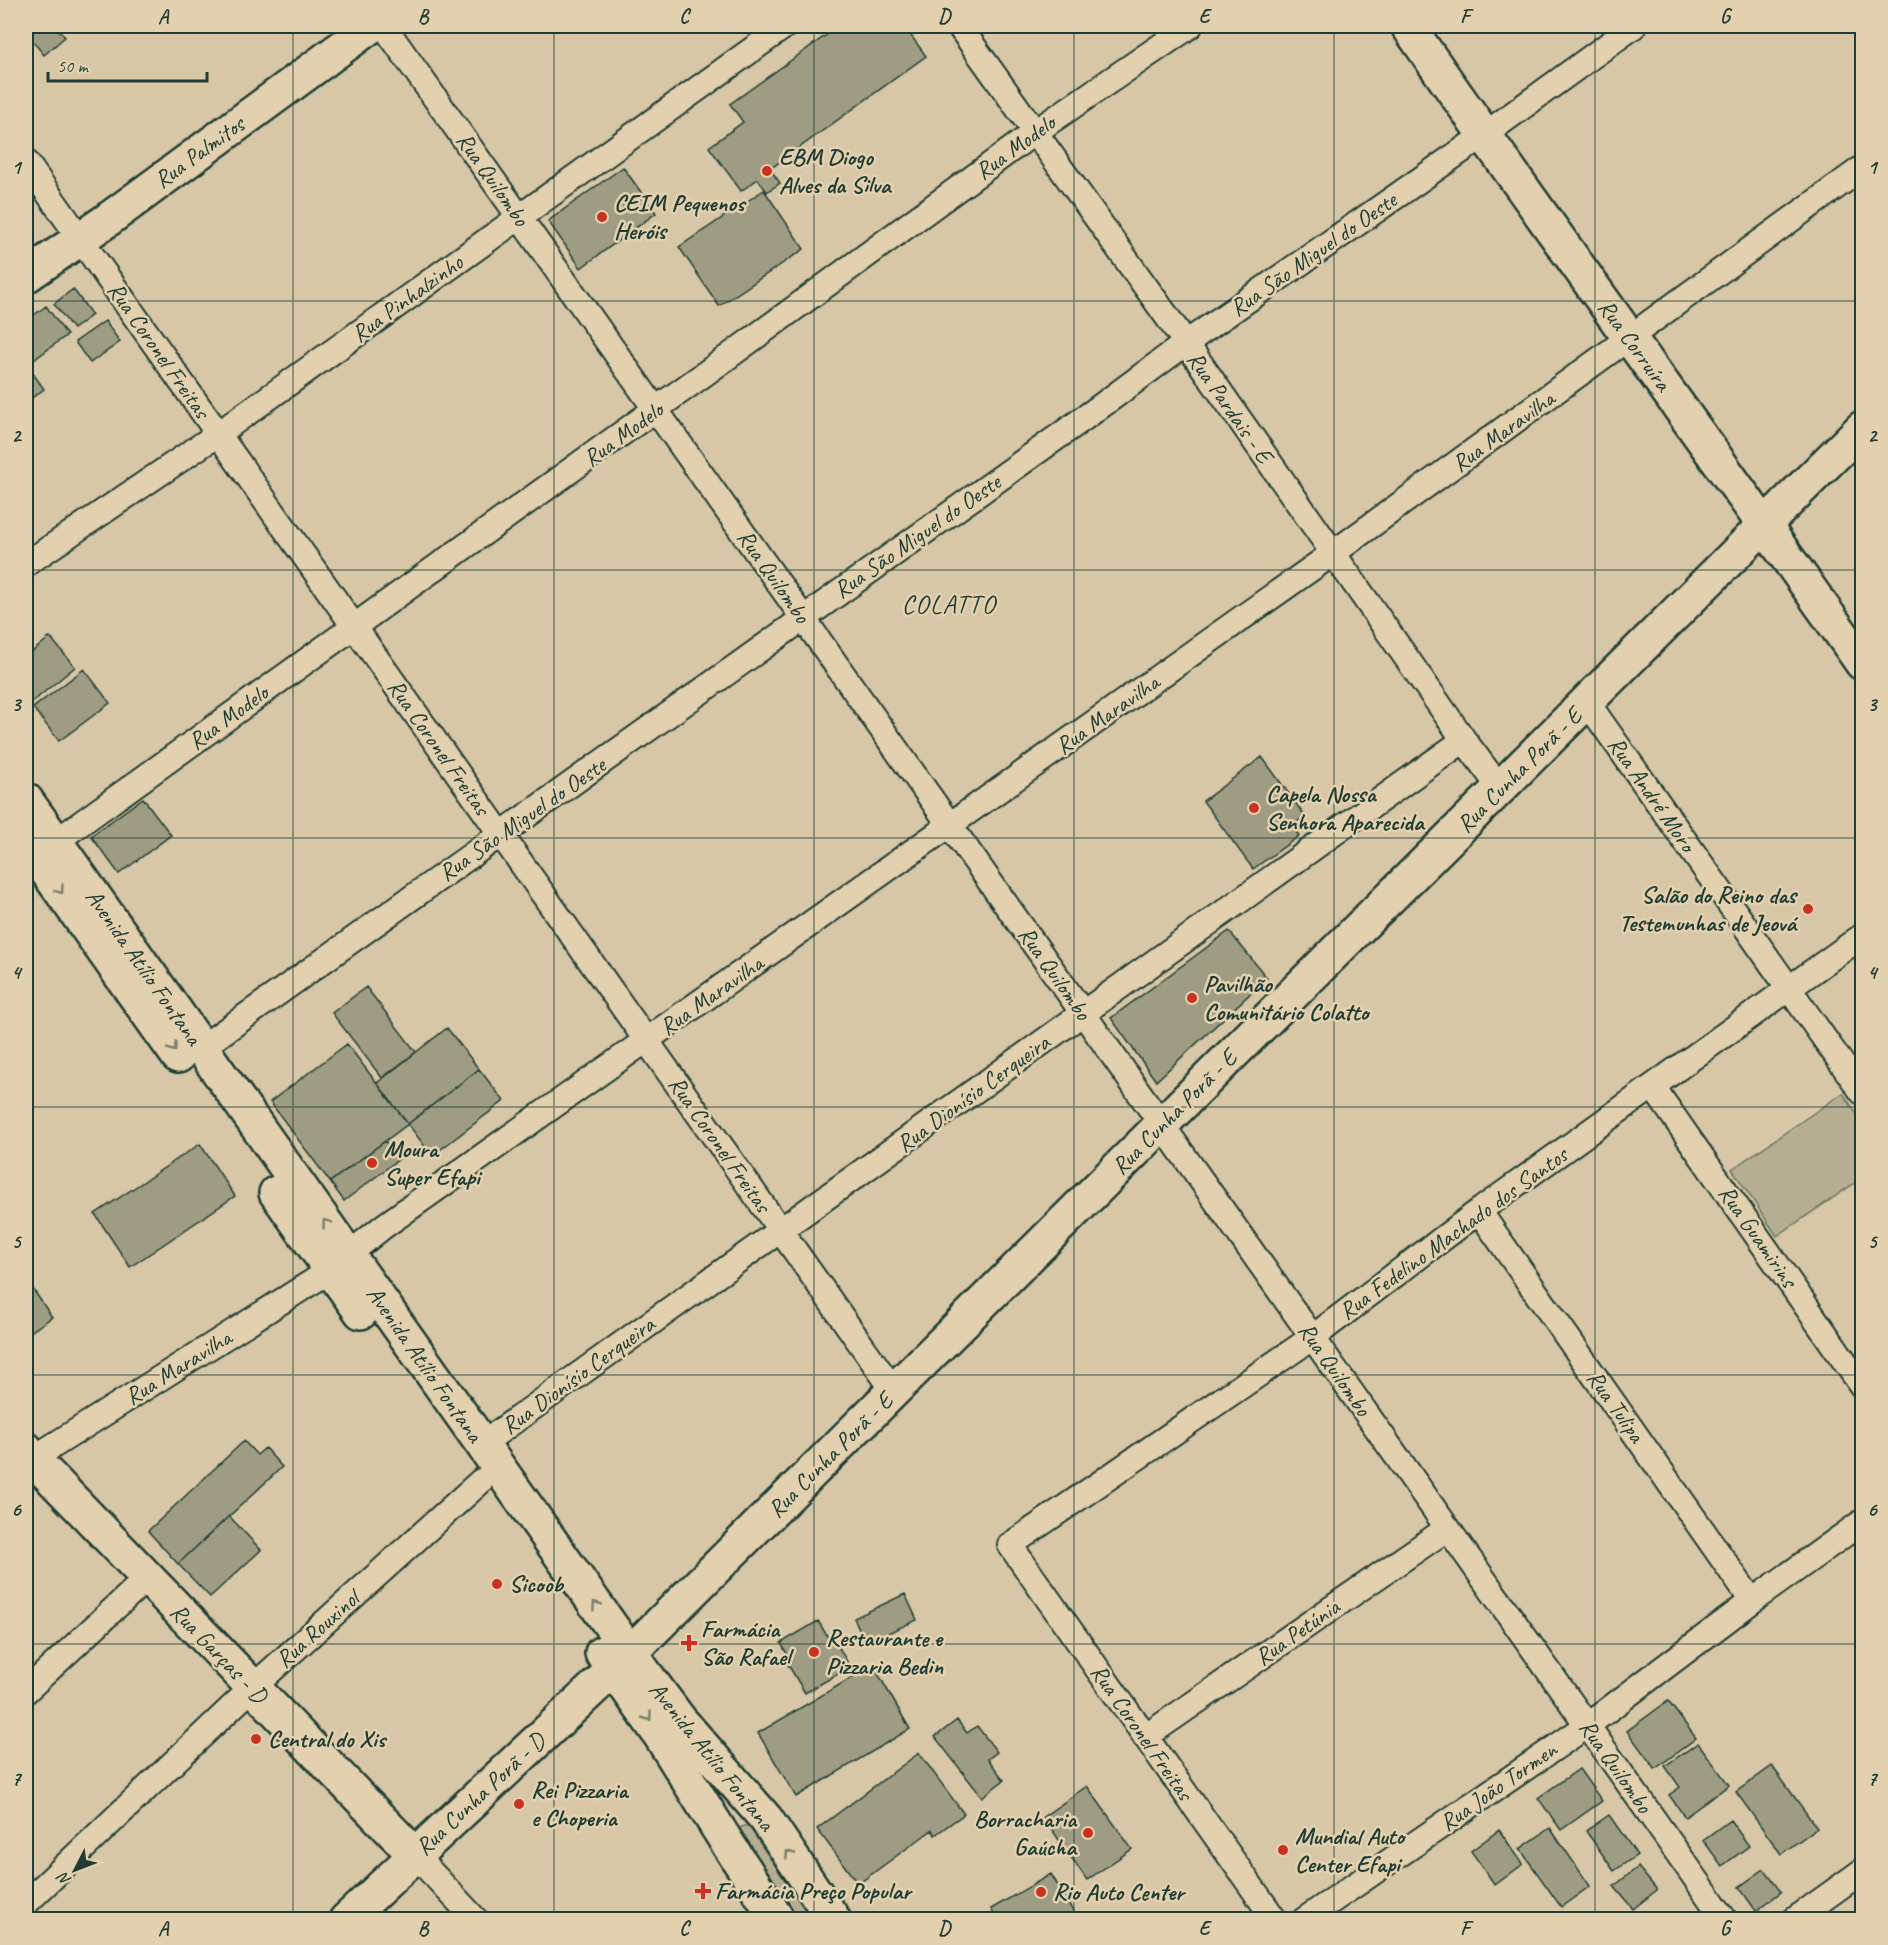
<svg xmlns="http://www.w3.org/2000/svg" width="1888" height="1945" font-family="Caveat,sans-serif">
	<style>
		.green { fill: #b5ae92; stroke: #6a7663; stroke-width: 1.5 }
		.building { fill: #9e9d83; stroke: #1f3d34; stroke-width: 1.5 }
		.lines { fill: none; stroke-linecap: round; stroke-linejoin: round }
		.street-casing { stroke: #1f3d34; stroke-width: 28 }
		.secondary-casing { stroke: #1f3d34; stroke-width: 38 }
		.street { stroke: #e3d0ae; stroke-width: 24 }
		.secondary { stroke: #e3d0ae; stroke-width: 33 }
		.oneway { stroke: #777f6b }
		.grid { fill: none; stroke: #1f3d34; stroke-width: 1.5; stroke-opacity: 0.55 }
		.poi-dot { fill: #c8321e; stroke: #e3d0ae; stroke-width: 2 }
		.labels { text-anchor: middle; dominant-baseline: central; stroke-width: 5; stroke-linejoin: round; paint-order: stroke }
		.street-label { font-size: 24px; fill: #1f3d34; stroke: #e3d0ae }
		.poi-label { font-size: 24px; font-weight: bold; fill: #1f3d34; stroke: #e3d0ae; text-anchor: start }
		.neighbourhood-label { font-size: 26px; letter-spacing: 1.5px; fill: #1f3d34; stroke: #e3d0ae }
		.neatline { fill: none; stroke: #1f3d34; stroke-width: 2 }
		.grid-label { font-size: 20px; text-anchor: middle; font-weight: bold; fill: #1f3d34 }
	</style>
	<rect width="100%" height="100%" fill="#d7c7a7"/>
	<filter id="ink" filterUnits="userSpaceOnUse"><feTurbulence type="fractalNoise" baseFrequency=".0167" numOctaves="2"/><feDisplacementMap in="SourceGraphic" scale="12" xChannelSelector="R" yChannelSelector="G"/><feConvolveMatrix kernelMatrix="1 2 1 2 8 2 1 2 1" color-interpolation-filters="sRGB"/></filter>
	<g filter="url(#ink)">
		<!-- green -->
		<path class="green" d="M1843 1093 1862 1122V1178L1777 1236 1732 1169Z
			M749 1824 754 1826 818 1919H790L737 1831 740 1828Z"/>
		<!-- building -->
		<path class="building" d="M31 26H55L65 37 44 55 26 33V30Z
			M839 26H904L926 56 770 169 780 183 767 192 758 179 741 191 709 147 743 122 730 104Z
			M623 167 656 213 581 268 548 221Z
			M764 190 804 249 719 306 679 247Z
			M73 289 92 315 73 329 54 304Z
			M46 306 67 335 35 359 26 347V321Z
			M105 321 120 342 90 363 75 342Z
			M27 365 44 389 26 402V366Z
			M50 637 75 667 26 707V657Z
			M84 669 110 703 59 741 33 708Z
			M1262 757 1305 816 1292 826 1299 836 1253 869 1203 801Z
			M143 798 171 835 119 874 91 836Z
			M1229 931 1267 978 1156 1081 1111 1018Z
			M366 987 416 1052 382 1078 332 1013Z
			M447 1028 479 1069 408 1124 377 1083Z
			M347 1044 408 1124 330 1182 270 1102Z
			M479 1069 504 1101 432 1156 408 1124Z
			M385 1141 399 1159 344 1201 330 1182Z
			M200 1144 235 1196 130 1267 95 1214Z
			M26 1279 52 1317 26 1335Z
			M244 1441 257 1455 265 1448 282 1467 178 1564 148 1531Z
			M229 1516 261 1550 210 1597 178 1564Z
			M905 1594 917 1620 866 1643 854 1618Z
			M818 1621 829 1639 833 1637 850 1667 805 1693 787 1663 791 1661 781 1643Z
			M873 1665 910 1729 796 1797 758 1733Z
			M1668 1701 1696 1738 1655 1769 1627 1731Z
			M957 1720 967 1733 977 1726 997 1752 988 1759 1004 1780 982 1797 935 1737Z
			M1698 1743 1729 1785 1685 1817 1669 1795 1680 1787 1665 1766Z
			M919 1753 964 1814 935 1835 932 1830 858 1884 817 1829Z
			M1772 1766 1817 1828 1781 1854 1736 1792Z
			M1579 1769 1602 1801 1561 1830 1538 1798Z
			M1087 1786 1132 1849 1087 1880 1043 1817Z
			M1609 1815 1637 1855 1614 1871 1586 1831Z
			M1730 1820 1749 1846 1722 1866 1703 1840Z
			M1550 1828 1590 1886 1561 1907 1520 1849Z
			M1499 1830 1523 1864 1495 1885 1471 1851Z
			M1638 1867 1657 1890 1633 1909 1614 1886Z
			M1764 1869 1781 1892 1756 1911 1739 1887Z
			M1051 1874 1074 1913 1064 1920H997L991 1909Z"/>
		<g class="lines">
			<defs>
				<path id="street" d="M384 26 1725 1920
					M959 26 1186 343 1464 740 1500 788
					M26 162 894 1391
					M26 564 218 434 785 26
					M1587 702 1862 1092
					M55 842 721 362 1035 132 1190 26
					M201 1048 1101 406 1186 343 1484 135 1634 26
					M1653 1087 1862 1386
					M1479 1211 1752 1601
					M349 1254 384 1226 1332 554 1862 168
					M482 1444 1464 740
					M26 1463 331 1270
					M26 1691 147 1578
					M1145 1737 1448 1528
					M415 1855 476 1920
					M26 1903 253 1687 481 1481
					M1275 1920 1010 1545 1313 1337 1479 1211 1862 936
					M1304 1920 1588 1725 1752 1601 1862 1522
					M1794 1920 1862 1871"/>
				<path id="secondary" d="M1408 26C1557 240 1712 450 1862 663
					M26 276 106 221 371 26
					M26 800 630 1653 680 1720 766 1819 834 1920
					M26 842 178 1056
					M276 1193 361 1312
					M26 1449 33 1459 415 1855
					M602 1653 660 1735 726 1841 778 1920
					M346 1920 614 1669 1862 428"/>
			</defs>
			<!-- street casing -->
			<use href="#street" class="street-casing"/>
			<!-- secondary casing -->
			<use href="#secondary" class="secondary-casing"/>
			<!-- street -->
			<use href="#street" class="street"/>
			<!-- secondary -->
			<use href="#secondary" class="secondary"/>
		</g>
		<!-- one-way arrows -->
		<defs><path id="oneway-chevron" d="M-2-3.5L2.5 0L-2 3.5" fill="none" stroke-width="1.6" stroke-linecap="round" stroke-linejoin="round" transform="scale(1.5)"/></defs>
		<g class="oneway">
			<use href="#oneway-chevron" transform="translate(60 890) rotate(54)"/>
			<use href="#oneway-chevron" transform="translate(173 1048) rotate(54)"/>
			<use href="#oneway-chevron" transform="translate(326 1223) rotate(-126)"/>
			<use href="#oneway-chevron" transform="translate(596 1605) rotate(-125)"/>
			<use href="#oneway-chevron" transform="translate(648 1717) rotate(55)"/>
			<use href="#oneway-chevron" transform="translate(789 1854) rotate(-124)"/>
		</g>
	</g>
	<!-- grid -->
	<path class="grid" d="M293 26V1920M554 26V1920M814 26V1920M1074 26V1920M1334 26V1920M1595 26V1920M26 301H1862M26 570H1862M26 838H1862M26 1107H1862M26 1375H1862M26 1644H1862"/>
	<!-- markers -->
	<g class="poi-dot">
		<circle cx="767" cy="171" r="6"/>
		<circle cx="602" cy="217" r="6"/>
		<circle cx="1254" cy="808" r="6"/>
		<circle cx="1808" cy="909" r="6"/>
		<circle cx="1192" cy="998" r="6"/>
		<circle cx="372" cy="1163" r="6"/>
		<circle cx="497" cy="1584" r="6"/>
		<path d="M686 1634h6v6h6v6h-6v6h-6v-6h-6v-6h6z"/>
		<circle cx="814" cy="1652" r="6"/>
		<circle cx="256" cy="1739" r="6"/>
		<circle cx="519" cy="1804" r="6"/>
		<circle cx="1088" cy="1833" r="6"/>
		<circle cx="1283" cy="1850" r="6"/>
		<path d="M700 1882h6v6h6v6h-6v6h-6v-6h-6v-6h6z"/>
		<circle cx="1041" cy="1892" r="6"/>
	</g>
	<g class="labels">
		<!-- street labels -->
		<g class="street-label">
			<text transform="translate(1015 147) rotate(-36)">Rua Modelo</text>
			<text transform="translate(199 152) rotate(-36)">Rua Palmitos</text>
			<text transform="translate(493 179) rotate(55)">Rua Quilombo</text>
			<text transform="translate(1313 254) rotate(-35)">Rua São Miguel do Oeste</text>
			<text transform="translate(407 298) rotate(-36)">Rua Pinhalzinho</text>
			<text transform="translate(1635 345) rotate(54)">Rua Corruíra</text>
			<text transform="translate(159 350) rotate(55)">Rua Coronel Freitas</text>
			<text transform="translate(1230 407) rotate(55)">Rua Pardais - E</text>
			<text transform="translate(1503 431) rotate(-36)">Rua Maravilha</text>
			<text transform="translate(623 434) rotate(-36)">Rua Modelo</text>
			<text transform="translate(917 536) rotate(-35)">Rua São Miguel do Oeste</text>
			<text transform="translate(774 576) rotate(55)">Rua Quilombo</text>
			<text transform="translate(1107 714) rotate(-35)">Rua Maravilha</text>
			<text transform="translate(228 717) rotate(-36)">Rua Modelo</text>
			<text transform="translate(439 747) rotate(55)">Rua Coronel Freitas</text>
			<text transform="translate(1519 770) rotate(-45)">Rua Cunha Porã - E</text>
			<text transform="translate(1652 794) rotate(55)">Rua André Moro</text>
			<text transform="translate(522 819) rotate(-35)">Rua São Miguel do Oeste</text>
			<text transform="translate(144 967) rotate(55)">Avenida Atílio Fontana</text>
			<text transform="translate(1055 973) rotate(55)">Rua Quilombo</text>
			<text transform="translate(711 995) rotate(-35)">Rua Maravilha</text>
			<text transform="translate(973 1093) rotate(-36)">Rua Dionísio Cerqueira</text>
			<text transform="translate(1174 1112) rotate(-45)">Rua Cunha Porã - E</text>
			<text transform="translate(720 1144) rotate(55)">Rua Coronel Freitas</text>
			<text transform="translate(1453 1233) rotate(-36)">Rua Fedelino Machado dos Santos</text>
			<text transform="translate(1758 1236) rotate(55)">Rua Guamirins</text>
			<text transform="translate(425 1364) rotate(55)">Avenida Atílio Fontana</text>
			<text transform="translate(178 1367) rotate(-32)">Rua Maravilha</text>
			<text transform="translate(1335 1369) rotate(55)">Rua Quilombo</text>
			<text transform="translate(578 1375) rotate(-36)">Rua Dionísio Cerqueira</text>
			<text transform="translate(1616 1406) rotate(55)">Rua Tulipa</text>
			<text transform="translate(830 1455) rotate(-45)">Rua Cunha Porã - E</text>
			<text transform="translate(317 1629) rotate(-42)">Rua Rouxinol</text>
			<text transform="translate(1297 1632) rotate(-35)">Rua Petúnia</text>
			<text transform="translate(219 1653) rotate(46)">Rua Garças - D</text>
			<text transform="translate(1142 1732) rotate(55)">Rua Coronel Freitas</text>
			<text transform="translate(712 1756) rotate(51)">Avenida Atílio Fontana</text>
			<text transform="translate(1616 1766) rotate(55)">Rua Quilombo</text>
			<text transform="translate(1498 1786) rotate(-35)">Rua João Tormen</text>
			<text transform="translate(480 1794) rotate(-43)">Rua Cunha Porã - D</text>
		</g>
		<!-- poi labels -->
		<g class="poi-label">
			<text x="779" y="157">EBM Diogo<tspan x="779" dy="28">Alves da Silva</tspan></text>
			<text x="614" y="203">CEIM Pequenos<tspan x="614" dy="28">Heróis</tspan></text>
			<text x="1266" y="794">Capela Nossa<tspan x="1266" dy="28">Senhora Aparecida</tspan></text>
			<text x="1796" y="895" text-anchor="end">Salão do Reino das<tspan x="1796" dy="28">Testemunhas de Jeová</tspan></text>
			<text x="1204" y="984">Pavilhão<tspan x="1204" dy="28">Comunitário Colatto</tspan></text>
			<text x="384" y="1149">Moura<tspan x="384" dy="28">Super Efapi</tspan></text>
			<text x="509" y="1584">Sicoob</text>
			<text x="701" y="1629">Farmácia<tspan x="701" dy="28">São Rafael</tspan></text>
			<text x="826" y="1638">Restaurante e<tspan x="826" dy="28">Pizzaria Bedin</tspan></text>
			<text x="268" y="1739">Central do Xis</text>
			<text x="531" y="1790">Rei Pizzaria<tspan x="531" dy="28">e Choperia</tspan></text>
			<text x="1076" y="1819" text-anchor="end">Borracharia<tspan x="1076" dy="28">Gaúcha</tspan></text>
			<text x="1295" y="1836">Mundial Auto<tspan x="1295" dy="28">Center Efapi</tspan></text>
			<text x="715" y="1891">Farmácia Preço Popular</text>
			<text x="1053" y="1892">Rio Auto Center</text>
		</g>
		<!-- neighbourhood labels -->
		<g class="neighbourhood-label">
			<text x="949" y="604">COLATTO</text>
		</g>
	</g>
	<!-- margin -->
	<rect width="1888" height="1945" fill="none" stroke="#e3d0ae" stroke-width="66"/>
	<!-- north arrow -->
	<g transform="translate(75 1870) rotate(228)" stroke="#e3d0ae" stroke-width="4.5" paint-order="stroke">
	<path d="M0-4.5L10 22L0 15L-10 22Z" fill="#1f3d34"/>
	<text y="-9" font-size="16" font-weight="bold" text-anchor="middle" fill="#1f3d34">N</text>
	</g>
	<!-- scale -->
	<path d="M48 72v9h159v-9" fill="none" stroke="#1f3d34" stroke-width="3"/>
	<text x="57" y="72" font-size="18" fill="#1f3d34" stroke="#e3d0ae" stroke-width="4.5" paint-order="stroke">50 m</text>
	<rect x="33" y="33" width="1822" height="1879" class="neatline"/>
	<g class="grid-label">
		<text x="163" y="23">A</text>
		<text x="423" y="23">B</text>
		<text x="684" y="23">C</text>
		<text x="944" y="23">D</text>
		<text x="1204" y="23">E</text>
		<text x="1465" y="23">F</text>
		<text x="1725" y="23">G</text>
		<text x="16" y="174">1</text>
		<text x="1872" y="174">1</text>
		<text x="16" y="442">2</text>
		<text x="1872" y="442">2</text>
		<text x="16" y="711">3</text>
		<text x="1872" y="711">3</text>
		<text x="16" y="979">4</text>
		<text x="1872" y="979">4</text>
		<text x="16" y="1248">5</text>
		<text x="1872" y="1248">5</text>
		<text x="16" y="1516">6</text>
		<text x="1872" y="1516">6</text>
		<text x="16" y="1785">7</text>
		<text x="1872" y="1785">7</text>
		<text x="163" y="1935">A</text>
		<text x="423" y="1935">B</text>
		<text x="684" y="1935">C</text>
		<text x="944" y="1935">D</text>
		<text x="1204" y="1935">E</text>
		<text x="1465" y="1935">F</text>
		<text x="1725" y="1935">G</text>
	</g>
</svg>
